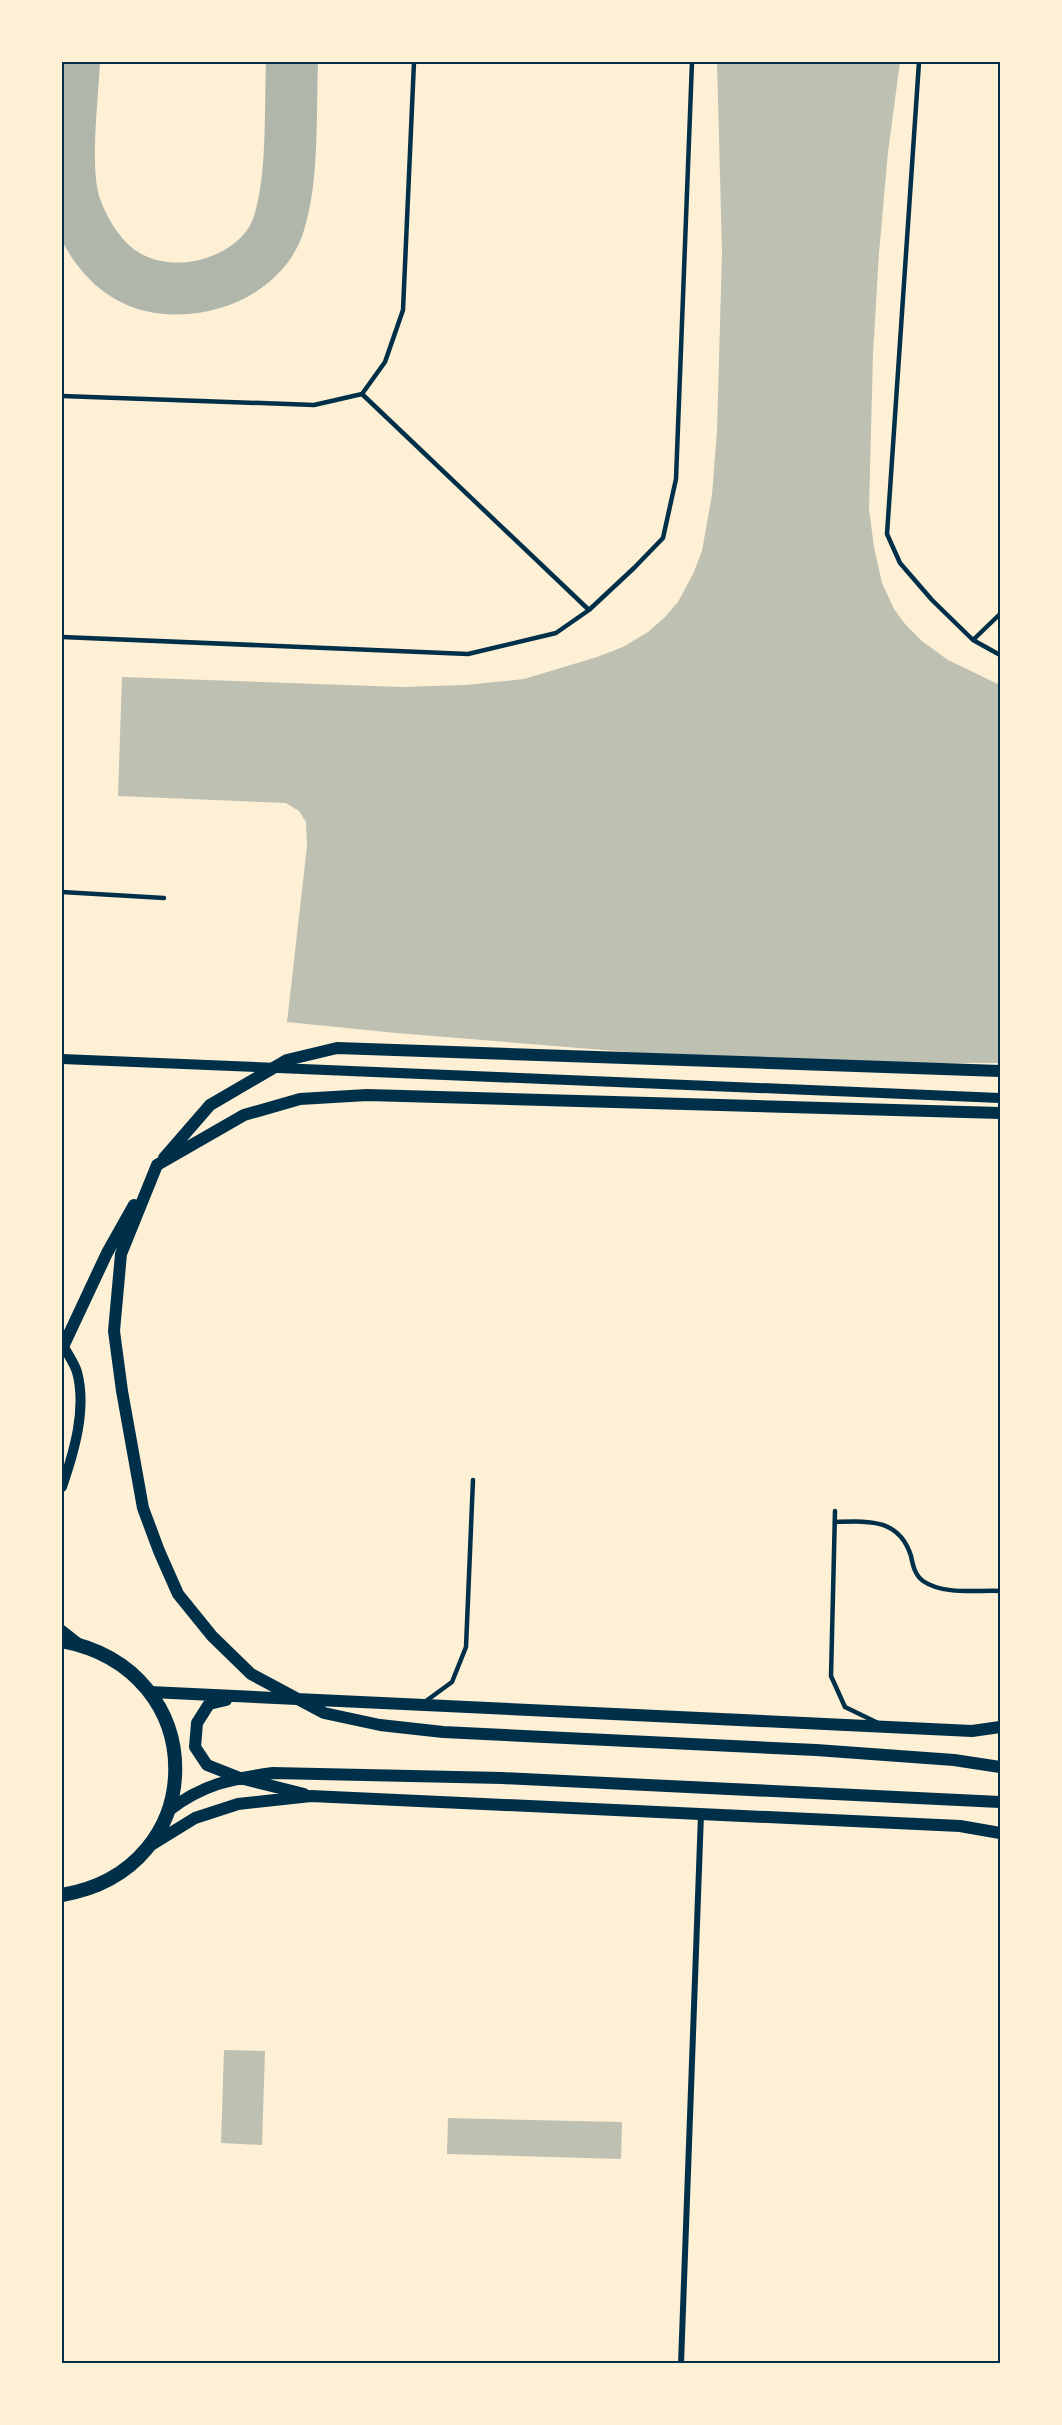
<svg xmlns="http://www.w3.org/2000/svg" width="1062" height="2425" font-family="Raleway,sans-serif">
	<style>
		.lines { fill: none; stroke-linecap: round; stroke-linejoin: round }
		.taxiway { stroke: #b1b6ab; stroke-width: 52 }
		.building { fill: #bec0b2 }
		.service { stroke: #003049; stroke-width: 4.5 }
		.minor { stroke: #003049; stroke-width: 6 }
		.tertiary { stroke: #003049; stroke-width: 10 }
		.secondary { stroke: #003049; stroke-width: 12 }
		.primary { stroke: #003049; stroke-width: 14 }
		.neatline { fill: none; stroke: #003049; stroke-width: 2 }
	</style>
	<rect width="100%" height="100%" fill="#fdf0d5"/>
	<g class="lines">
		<!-- taxiway -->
		<path class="taxiway" d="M74 62C72 101 63 170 75 206 85 234 103 263 129 277 177 304 256 282 277 229 294 182 290 111 292 62"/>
	</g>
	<!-- building -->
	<path class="building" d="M717 62H900L888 152 879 253 873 354 869 509 874 547 882 583 894 609 905 624 922 641 948 660 1000 685V1063H923L641 1053 396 1033 287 1022 307 846 306 822 299 811 286 803 118 796 122 677 402 687 465 685 524 679 597 657 623 647 648 632 665 617 678 602 693 574 702 551 712 495 717 431 722 252Z
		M224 2050 265 2051 262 2145 221 2143Z
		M448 2118 622 2122 621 2159 447 2154Z"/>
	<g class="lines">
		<!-- service -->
		<path class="service" d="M919 62 887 534 900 563 932 600 973 640 1000 655
			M362 394 589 610
			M62 396 314 405 362 394 385 362 403 310 414 62
			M62 637 468 654 556 633 589 610 634 568 663 538 676 479 692 62
			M973 640 1000 614
			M62 892 164 898
			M835 1511 831 1676 845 1707 878 1723
			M835 1522C868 1521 899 1518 911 1556 913 1566 915 1575 923 1581 943 1595 977 1590 1000 1591
			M426 1701 452 1682 466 1647 473 1480"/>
		<!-- minor -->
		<path class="minor" d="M681 2364 701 1814"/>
		<!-- tertiary -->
		<path class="tertiary" d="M62 1059 1000 1098
			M62 1343C66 1352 74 1362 77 1372 87 1409 74 1452 62 1487
			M62 1630 81 1645"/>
		<!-- secondary -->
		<path class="secondary" d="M1000 1113 367 1095 300 1099 244 1115 157 1165 121 1254 114 1331 122 1391 143 1508 159 1551 178 1594 212 1636 251 1674 324 1713 380 1725 443 1732 816 1750 954 1760 1000 1767
			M164 1158 210 1105 287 1060 337 1048 1000 1071
			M62 1349 107 1253 134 1205
			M150 1692 972 1731 1000 1727
			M226 1700 209 1704 197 1723 195 1747 207 1765 240 1778 304 1794
			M168 1811C203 1784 230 1779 273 1773L502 1778 1000 1802
			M148 1847 195 1818 238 1804 311 1796 960 1826 1000 1833"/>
		<!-- primary -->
		<path class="primary" d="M62 1641C214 1670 212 1870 62 1895"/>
	</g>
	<!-- border -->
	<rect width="1062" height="2425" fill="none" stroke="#fdf0d5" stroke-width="126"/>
	<rect x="63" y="63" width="936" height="2299" class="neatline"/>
</svg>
